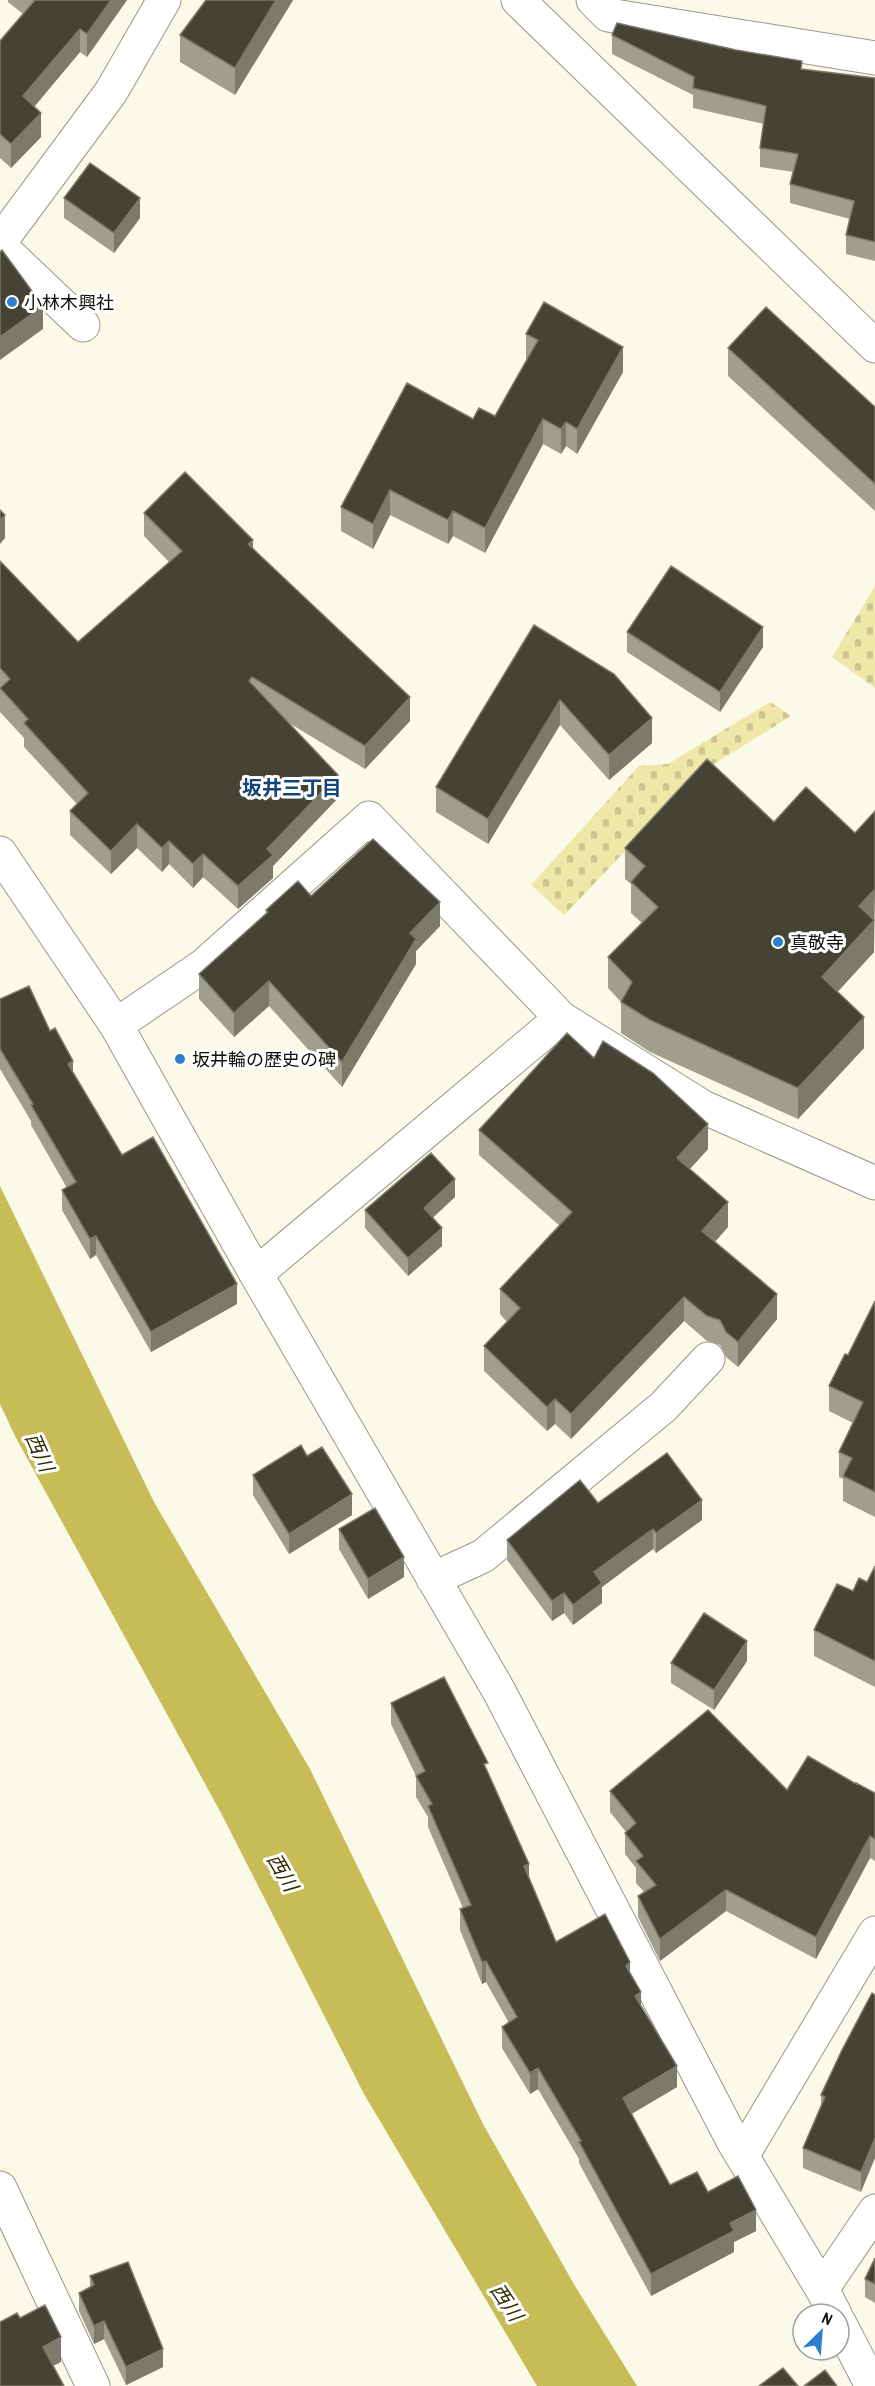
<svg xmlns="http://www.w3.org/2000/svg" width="875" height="2386" font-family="'Archivo Narrow','Noto Sans JP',sans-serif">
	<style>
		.cemetery { fill: url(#cemetery-stones) }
		.water { fill: #c8bc57 }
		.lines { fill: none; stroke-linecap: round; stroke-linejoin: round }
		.street-casing { stroke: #9a9888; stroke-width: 35 }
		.street { stroke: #fff; stroke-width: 33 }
		.wall { fill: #a09e8e }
		.shaded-wall { fill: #7c7a6a }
		.building { fill: #454335; stroke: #7c7a6a; stroke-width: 1.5 }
		.poi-dot { fill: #2f7dcd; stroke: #fff; stroke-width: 2 }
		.labels { text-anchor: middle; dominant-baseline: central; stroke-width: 6; stroke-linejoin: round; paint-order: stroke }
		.poi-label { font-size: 18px; fill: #0e0e08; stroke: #fff; text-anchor: start }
		.neighbourhood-label { font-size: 20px; font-weight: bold; fill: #134577; stroke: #fff }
		.water-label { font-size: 20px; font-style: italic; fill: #322c00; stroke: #fff }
	</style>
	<defs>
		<pattern id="cemetery-stones" width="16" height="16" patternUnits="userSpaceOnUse" patternTransform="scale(1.5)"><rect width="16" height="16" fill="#efe7a8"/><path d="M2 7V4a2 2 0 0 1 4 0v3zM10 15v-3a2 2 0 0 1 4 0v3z" fill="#ccc58f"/></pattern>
	</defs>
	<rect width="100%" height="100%" fill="#fbf9e7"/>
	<!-- cemetery -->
	<path class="cemetery" d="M875 586V688L832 657Z
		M770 702 791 716 701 772 564 915 531 885 639 766 668 764Z"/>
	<!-- water -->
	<path class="water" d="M0 1186 154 1502 310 1769 483 2124 575 2286 637 2386H537L364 2094 221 1813 15 1436 0 1404Z"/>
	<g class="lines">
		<defs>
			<path id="street" d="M518 0 875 346
				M593 0 608 15 875 58
				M0 242 111 92 164 0
				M0 246 83 325
				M0 853 116 1025 256 1274 499 1691 733 2141 822 2289 835 2314
				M116 1025 203 966 369 818 561 1018 703 1107 875 1183
				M256 1274 561 1018
				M433 1579 483 1556 663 1407 708 1359
				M742 2156 875 1933
				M0 2188 93 2386
				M822 2289 875 2211
				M839 2322 872 2386"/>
		</defs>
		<!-- street casing -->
		<use href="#street" class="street-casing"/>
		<!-- street -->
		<use href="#street" class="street"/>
	</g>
	<!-- wall -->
	<path class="wall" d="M8 0H127L87 57 80 52 34 107 41 137 11 168 0 158V41L23 14 8 2Z
		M206 0H293L235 95 180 62V35Z
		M612 35 802 69 875 78V261L846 254V235L850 219 790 203V184L794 172 760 167V148L764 124 693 108V95L612 54Z
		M64 198 140 218 114 253 64 218Z
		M526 334 623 372 577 454 566 446 561 454 543 444 485 553 453 536 448 544 390 515 373 549 341 531V507L473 419 495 416 527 359H526Z
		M728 348 875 407V511L728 376Z
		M144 513 253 548 410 721 365 769 289 723 338 798 273 866V878L238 909 203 877 193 888 169 864 162 872 137 848 111 874 70 835V811L77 804 24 747V738L0 712V561L78 642 169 562 144 536Z
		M534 625 652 743 609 780 560 725 488 844 436 812V787Z
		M627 632 763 647 720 712 627 652Z
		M625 848 874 921V952L837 992 864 1048 798 1119 650 1052 621 1033V1002L608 988V957L642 923 631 913V884L625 879Z
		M311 896 440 926 416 951V964L342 1087 269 1006 234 1037 199 999V974L266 914V910Z
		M0 999 50 1031 73 1073 122 1155 237 1304 151 1352 96 1255 90 1259 62 1210V1190L67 1188 31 1125V1121L0 1069Z
		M594 1058 708 1149 690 1169 728 1227 715 1242 777 1319 738 1367 726 1357 720 1345 707 1341 684 1321 571 1439 555 1424 547 1431 484 1371V1346L507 1322 500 1314V1289L560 1226 479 1155V1130Z
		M455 1197 433 1217 442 1246 408 1276 365 1228V1210Z
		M875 1301V1517L843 1501V1479L839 1477V1452L853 1423 829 1411V1386L848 1355Z
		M307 1456 352 1515 289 1554 253 1495V1475Z
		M598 1503 702 1520 656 1553 653 1549 602 1587V1603L573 1625 564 1613 552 1621 507 1560V1540Z
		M339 1529 404 1577 368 1599 339 1549Z
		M875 1566V1687L814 1656V1630L853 1591 867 1582Z
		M747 1661 714 1710 671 1683V1663Z
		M391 1703 488 1771 529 1877 556 1942 630 1973 641 2006 677 2087 631 2114 670 2185 708 2192 756 2231 734 2242V2252L651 2296 579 2163V2159L538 2089 530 2094 502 2048V2027L509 2023 486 1982 482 1984 460 1930V1909L463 1908 428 1827V1817L416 1797V1776L391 1724Z
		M856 1784 875 1793V1861L870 1858 816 1959 726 1911 660 1961 638 1917V1896L644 1892 636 1883V1868L625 1854V1833L626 1832 610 1812V1791L787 1790Z
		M872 1993 861 2192 803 2168V2148L821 2105V2095Z
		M875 2258V2303L865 2297V2279Z
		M90 2276 163 2367 126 2385 104 2339 94 2344 79 2311V2293L90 2287Z"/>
	<!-- shaded-wall -->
	<path class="shaded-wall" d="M111 0H127L87 57V34Z
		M276 0H293L235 95V68Z
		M80 29V52L23 120V96Z
		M41 113V137L11 168V144Z
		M140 198V218L114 253V233Z
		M43 306V329L0 360V337Z
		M623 347V372L577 454V429Z
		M543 419V444L485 553V528Z
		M566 422V446L561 454V429Z
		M390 490V515L373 549V524Z
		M453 511V536L448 544V520Z
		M5 515V538L0 544V521Z
		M253 540V563L248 544Z
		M763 627V647L720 712V692Z
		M410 697V721L365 769V746Z
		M560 700V725L488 844V819Z
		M652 718V743L609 780V755Z
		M338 775V798L273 866V878L238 909V886L267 849Z
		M137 824V848L111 874V851Z
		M169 841V864L162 872V848Z
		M203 854V877L193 888V864Z
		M875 889 874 952 822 1009V977L859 906Z
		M440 902V926L416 951V964L342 1087V1062L410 933Z
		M269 981V1006L234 1037V1013Z
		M864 1017V1048L798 1119V1088Z
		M73 1061V1081L68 1064Z
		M708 1124V1149L677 1183V1158Z
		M455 1179V1197L424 1226V1208Z
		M728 1202V1227L702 1256V1231Z
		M442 1228V1246L408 1276V1258Z
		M96 1236V1255L90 1259V1239Z
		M237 1284V1304L151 1352V1332Z
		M777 1294V1319L738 1367V1342Z
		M684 1297V1321L571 1439V1414Z
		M555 1399V1424L547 1431V1407Z
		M352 1494V1515L289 1554V1534Z
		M702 1500V1520L656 1553V1533Z
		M653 1529V1549L602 1587V1603L573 1625V1605L594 1572Z
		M404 1557V1577L368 1599V1579Z
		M564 1593V1613L552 1621V1601Z
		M747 1641V1661L714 1710V1690Z
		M870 1836V1858L816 1959V1937Z
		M529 1864V1885L524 1866Z
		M726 1890V1911L660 1961V1939Z
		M486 1961V1982L482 1984V1962Z
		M630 1962V1984L626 1966Z
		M641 1992V2013L635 1996Z
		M677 2066V2087L623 2119V2098Z
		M538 2068V2089L530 2094V2073Z
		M875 2138V2158L861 2192V2172Z
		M756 2210V2231L734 2242V2252L651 2296V2274L730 2223Z
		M104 2321V2339L94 2344V2326Z
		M61 2337V2362L43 2371V2347Z
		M163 2349V2367L126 2385V2367Z"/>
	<!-- building -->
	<path class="building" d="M35 0H111L87 34 80 29 23 96 41 113 11 144 0 134V41Z
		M206 0H276L235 68 180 35Z
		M617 23 736 50 802 61 801 69 875 78V242L846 235 854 201 790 184 798 154 760 148 766 106 693 88 694 77 612 35Z
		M90 163 140 198 114 233 64 198Z
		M2 250 43 306 0 337V252Z
		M544 302 623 347 577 429 566 422 561 429 543 419 485 528 453 511 448 520 390 490 373 524 341 507 407 383 473 419 479 408 495 416 538 340 526 334Z
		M766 307 875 407V484L728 348Z
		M185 472 253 540 248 544 410 697 365 746 252 677 249 681 338 775 267 849 273 855 238 886 203 854 193 864 169 841 162 848 137 824 111 851 70 811 88 793 24 723 28 719 0 688 10 679 0 668V561L78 642 182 551 144 513Z
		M0 510 5 515 0 521Z
		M671 566 763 627 720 692 627 632Z
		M534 625 614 674 652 718 609 755 560 700 488 819 436 787Z
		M707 759 774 822 806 787 855 833 875 811V889L859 906 874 920 822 977 864 1017 798 1088 650 1020 621 1002 632 982 608 957 658 907 631 882 645 866 625 848Z
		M373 839 440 902 410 933 416 939 342 1062 269 981 234 1013 199 974 268 912 266 910 298 881 311 896Z
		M29 986 50 1031 55 1028 73 1061 68 1064 122 1155 153 1137 237 1284 151 1332 96 1236 90 1239 62 1190 76 1182 31 1105 33 1104 0 1049V999Z
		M567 1033 594 1058 603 1041 653 1073 708 1124 677 1158 728 1202 702 1231 777 1294 738 1342 726 1332 720 1320 707 1316 684 1297 571 1414 555 1399 547 1407 484 1346 520 1308 500 1289 572 1212 479 1130Z
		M431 1153 455 1179 424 1208 442 1228 408 1258 365 1210Z
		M875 1301V1492L843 1476 852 1458 839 1452 863 1402 829 1386 845 1354 848 1355Z
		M301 1445 307 1456 322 1447 352 1494 289 1534 253 1475Z
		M667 1453 702 1500 656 1533 653 1529 594 1572 602 1583 573 1605 564 1593 552 1601 507 1540 580 1480 598 1503Z
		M375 1508 404 1557 368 1579 339 1529Z
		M875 1566V1661L814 1630 837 1584 853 1591 859 1578 867 1582Z
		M704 1613 747 1641 714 1690 671 1663Z
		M444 1677 488 1763 484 1764 529 1864 524 1866 556 1942 605 1914 630 1962 626 1966 641 1992 635 1996 677 2066 623 2098 670 2185 697 2172 708 2192 738 2176 756 2210 730 2223 734 2231 651 2274 579 2142 581 2141 538 2068 530 2073 502 2027 517 2017 486 1961 482 1962 460 1909 471 1905 428 1806 432 1804 416 1776 425 1771 391 1703Z
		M708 1710 787 1790 808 1756 856 1784V1783L875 1793V1839L870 1836 816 1937 726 1890 660 1939 638 1896 656 1885 636 1861 643 1856 625 1833 636 1823 610 1791Z
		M872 1993 875 1995V2138L861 2172 803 2148 825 2097 821 2095 842 2050Z
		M875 2258V2284L865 2279Z
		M128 2262 163 2349 126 2367 104 2321 94 2326 79 2293 94 2285 90 2276Z
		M45 2305 61 2337 43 2347 64 2386H0V2322L17 2313 20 2318Z
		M783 2368 798 2386H759Z
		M825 2370 837 2386H804Z"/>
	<!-- markers -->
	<g class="poi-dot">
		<circle cx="12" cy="302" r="6"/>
		<circle cx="778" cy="942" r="6"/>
		<circle cx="180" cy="1059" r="6"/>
	</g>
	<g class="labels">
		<!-- poi labels -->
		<g class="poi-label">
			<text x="24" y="302">小林木興社</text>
			<text x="790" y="942">真敬寺</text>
			<text x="192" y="1059">坂井輪の歴史の碑</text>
		</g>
		<!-- neighbourhood labels -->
		<g class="neighbourhood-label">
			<text x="292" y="787">坂井三丁目</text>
		</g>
		<!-- water labels -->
		<g class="water-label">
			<text transform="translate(40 1452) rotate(66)">西川</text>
			<text transform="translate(283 1872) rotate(60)">西川</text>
			<text transform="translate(507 2302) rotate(56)">西川</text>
		</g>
	</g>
	<!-- north arrow -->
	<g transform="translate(821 2332) rotate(25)"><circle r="28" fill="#ffffff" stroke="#9f9f9c" stroke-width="1.5"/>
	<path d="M0-4.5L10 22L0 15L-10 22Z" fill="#2f7dcd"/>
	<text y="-9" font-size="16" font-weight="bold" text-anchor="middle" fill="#0e0e08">N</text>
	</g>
</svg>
